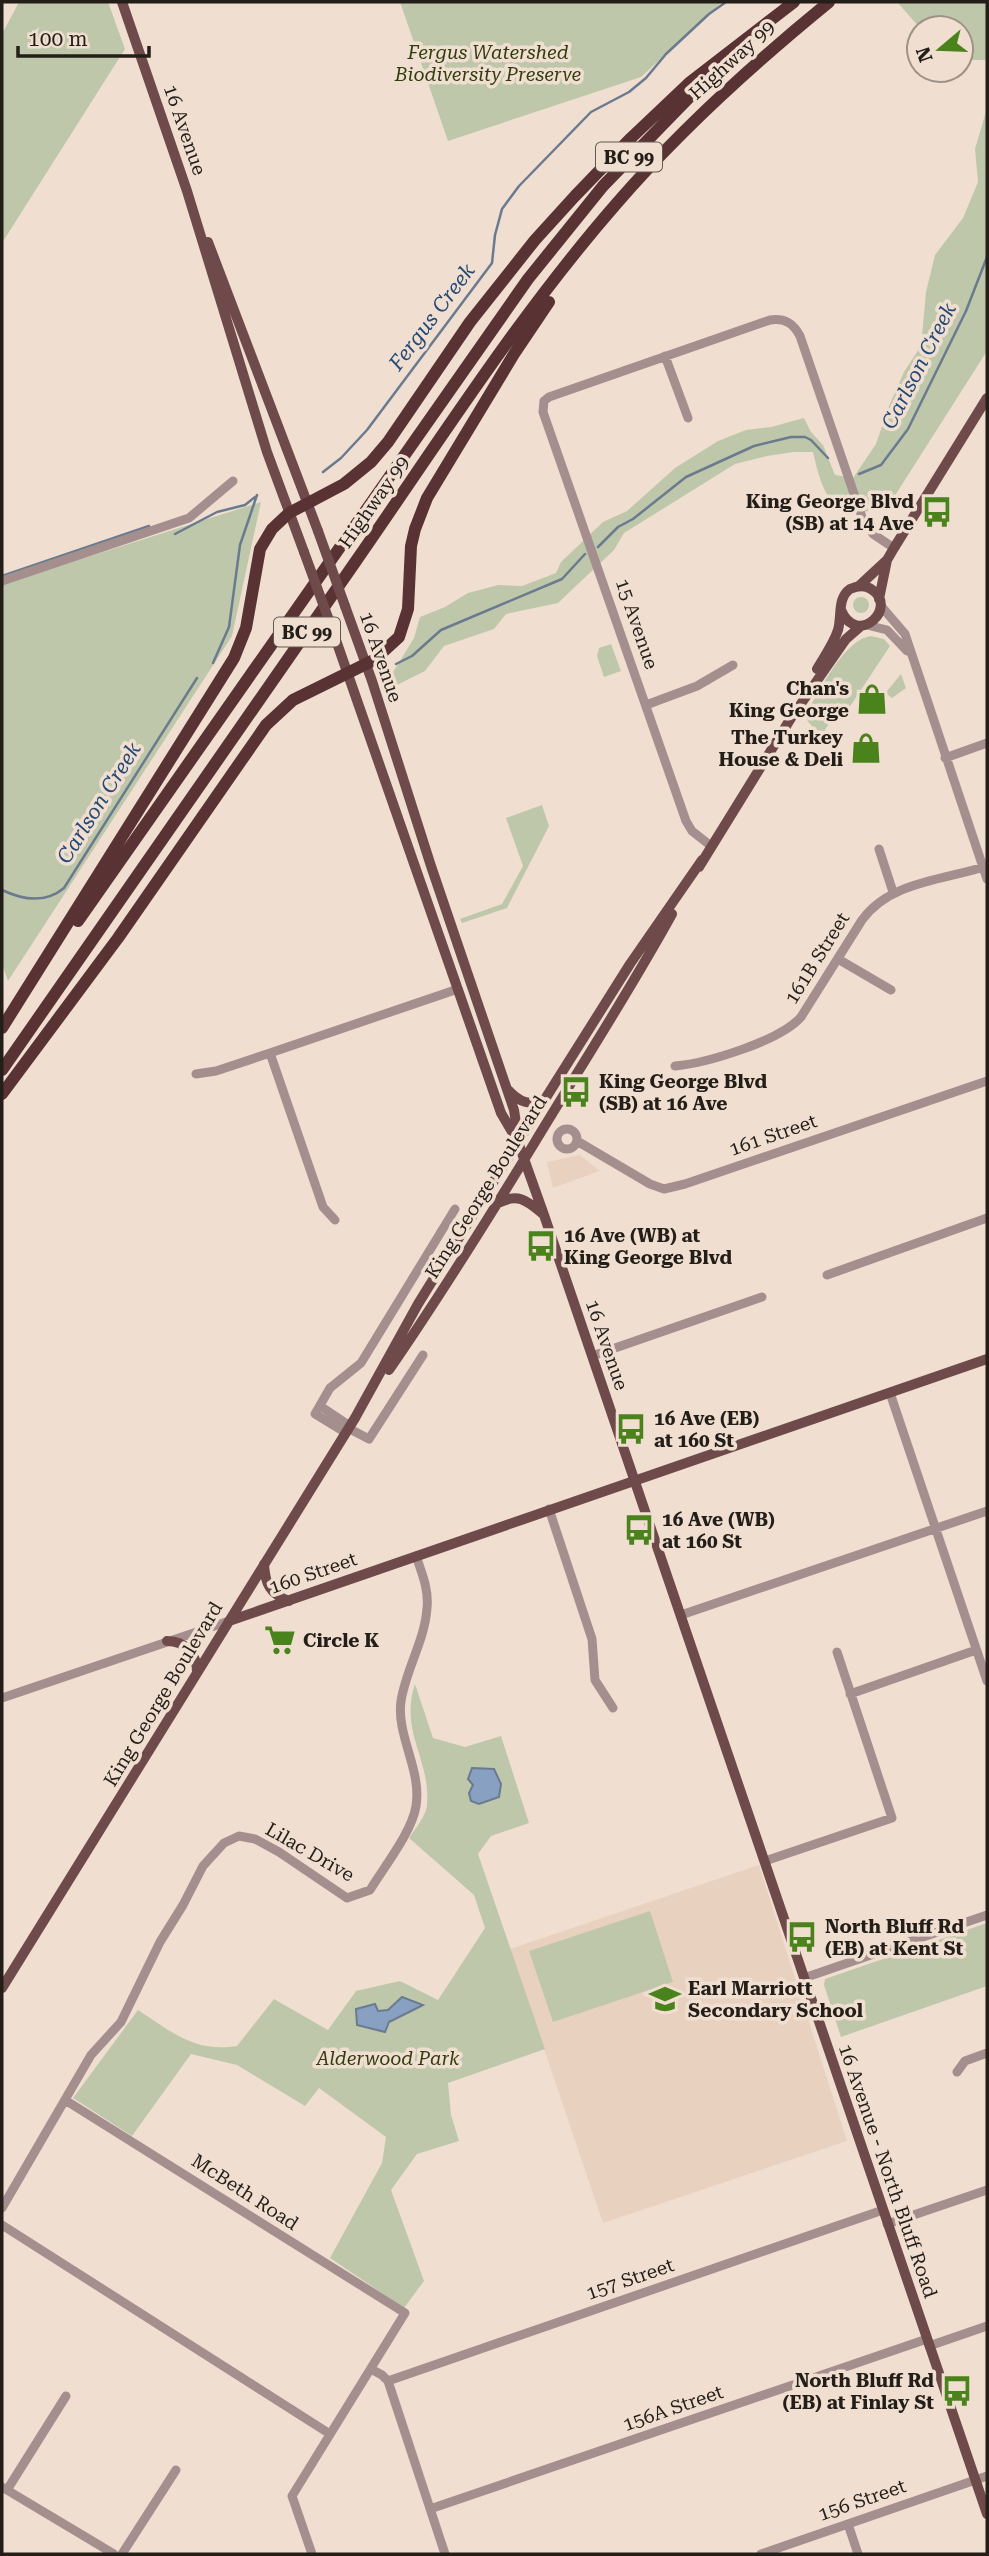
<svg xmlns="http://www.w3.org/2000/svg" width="989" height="2556" font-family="'Roboto Serif',serif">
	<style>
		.built { fill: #e9d1c0 }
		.green { fill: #bfc7aa }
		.water { fill: #88a1c2; stroke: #6a7a8f; stroke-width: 2 }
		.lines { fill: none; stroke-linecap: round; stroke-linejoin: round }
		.stream { stroke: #6a7a8f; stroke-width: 2.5 }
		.minor { stroke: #a48f8e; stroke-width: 9 }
		.major { stroke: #6e4b4a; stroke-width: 10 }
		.highway { stroke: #593333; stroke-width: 12 }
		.major-bridge { stroke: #6e4b4a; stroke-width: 10 }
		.labels { text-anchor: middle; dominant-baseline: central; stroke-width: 7; stroke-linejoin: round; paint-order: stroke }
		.shield { fill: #f0dfd1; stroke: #615850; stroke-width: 2 }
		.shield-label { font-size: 18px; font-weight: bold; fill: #241e19 }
		.park-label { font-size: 19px; font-style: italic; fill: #323d0f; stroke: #f0dfd1 }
		.street-label { font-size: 19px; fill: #241e19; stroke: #f0dfd1 }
		.poi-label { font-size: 19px; font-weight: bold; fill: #241e19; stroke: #f0dfd1; text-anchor: start }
		.water-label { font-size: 21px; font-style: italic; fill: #254975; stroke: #f0dfd1 }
	</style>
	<rect width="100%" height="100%" fill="#f0dfd1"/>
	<!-- built -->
	<path class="built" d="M580 1155 600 1171 553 1188 547 1162Z
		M759 1865 847 2141 603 2223 510 1949Z"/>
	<!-- green -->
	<path class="green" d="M19 2H108L125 49 2 243V34Z
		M400 2H722L641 77 448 141Z
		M897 2H987V60H961V28H920Z
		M987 108V351L896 494C885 505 879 509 863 512 828 519 819 478 813 452H794L767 456 735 464 624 533 614 550 558 603 506 614 494 629 444 646 425 671 391 688 392 674 414 638 420 617 445 607 468 593 498 585 522 586 556 573 561 562 603 522 627 511 675 468 718 441 746 430 771 427 804 418 811 432 823 445 835 475 853 478 876 444 889 406 904 372 921 346 926 292 935 255 963 218 978 182 975 149Z
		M261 502 232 636 8 981 2 964V584Z
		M853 605a8 8 0 1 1 16 0a8 8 0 1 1-16 0Z
		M871 636 884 639 890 646 851 705 848 708 841 704 825 730 831 734C820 734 808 726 805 715 819 692 844 639 871 636Z
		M611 644 621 671 604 677 597 656 599 648Z
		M901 674 906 688 892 698 887 694V691Z
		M542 805 549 826 507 908 462 923 460 919 502 904 523 866 506 818Z
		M415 1684 433 1738 465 1747 501 1736 529 1823 491 1836 478 1854 545 2049 448 2083 451 2115 459 2141 417 2154 391 2190 424 2281 404 2308 330 2258 382 2163 386 2137 319 2088 305 2106 237 2065 191 2054 132 2136 73 2098 138 2010C172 2032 195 2053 237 2046L274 1999 328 2030 356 1991 400 1981 438 2000 485 1928 474 1895 409 1838C415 1829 427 1815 427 1804 431 1760 399 1732 415 1684Z
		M650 1911 673 1982 553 2022 529 1951Z
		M987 1923V1986L841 2037 824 1985 825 1979Z"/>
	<!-- water -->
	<path class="water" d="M472 1768 494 1769 501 1784 499 1797 479 1804 471 1801 469 1793 473 1785 468 1779Z
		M402 1997 423 2005 389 2022 385 2032 357 2025 356 2009 375 2004 378 2011 388 2010Z"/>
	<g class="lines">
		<!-- stream -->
		<path class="stream" d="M323 472 341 458 367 430 492 263 495 235 502 209 519 186 591 112 629 92 646 78 666 54 709 14 726 2
			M859 474 881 465 908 429 966 311 987 257
			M175 534 217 512 245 505 255 497
			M598 547 618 527 633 519 686 477 754 446 791 437H805L811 440 828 458
			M2 576 149 526
			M213 663 229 627 240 545 257 495
			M396 664 412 656 441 630 562 579 585 554
			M2 890C23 900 45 904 64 888L197 678"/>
		<!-- minor -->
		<path class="minor" d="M665 356 688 418
			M2 581 189 518 233 481
			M881 606 905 634 987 879
			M867 625 887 630 907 651
			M646 705 697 686 733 665
			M945 758 987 743
			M711 846 692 831 686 821 543 412 544 401 549 397 770 320C785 318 793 323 800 336L863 520 873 534 894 548
			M879 849 893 892
			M838 959 891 990
			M270 1053 323 1207 335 1220
			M675 1066C707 1063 780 1041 801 1017L862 920C890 881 945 880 987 866
			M196 1074 216 1071 270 1053 458 989
			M557 1139a10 10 0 1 1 20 0a10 10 0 1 1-20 0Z
			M577 1141 650 1184 664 1189 685 1184 987 1081
			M827 1275 987 1218
			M592 1356 762 1297
			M890 1393 987 1681
			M320 1406 350 1426
			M348 1428 369 1439 423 1355
			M346 1433 315 1414 330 1388 361 1363 455 1209
			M549 1509 592 1639 595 1680 613 1708
			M681 1615 987 1511
			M850 1694 976 1650
			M2 1698 229 1621
			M765 1861 892 1818 837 1652
			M804 1978 987 1915
			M957 2072 965 2061 987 2053
			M65 2100 405 2313 292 2496 312 2554
			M2 2208 91 2055 121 2022 160 1942 183 1905 203 1866 224 1843 239 1836 255 1839 279 1852 347 1898 370 1890C384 1867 412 1832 416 1806 422 1770 396 1735 401 1701 406 1669 425 1640 427 1608 429 1590 422 1573 416 1556
			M887 2224 987 2190
			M2 2225 330 2434
			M929 2346 987 2326
			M371 2369 382 2375 388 2381 445 2554
			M388 2381 883 2210
			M2 2487 114 2554
			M7 2490 66 2396
			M430 2509 927 2339
			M848 2524 858 2554
			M122 2554 176 2470
			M761 2554 987 2476"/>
		<!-- major -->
		<path class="major" d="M122 2 187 191 267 452 304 552
			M208 242 318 531
			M859 586 887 560
			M879 599 887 560 894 548 987 398
			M345 606 372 681 431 866 514 1110 518 1136
			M330 623 501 1113 518 1142 544 1215 987 2514
			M817 669C824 657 834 643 838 630 842 617 837 598 850 589 857 586 865 585 871 589 900 607 857 648 841 610
			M699 867 791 718 846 639 861 626
			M508 1090C520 1103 528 1105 545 1100
			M498 1203C518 1193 526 1200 542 1213
			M389 1370C440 1296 488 1219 535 1142 581 1066 629 992 672 914
			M264 1564C265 1584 270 1594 289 1601
			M229 1621 987 1359
			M167 1641C185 1641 197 1654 197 1672
			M2 1988 355 1418 418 1304 518 1142 630 964 702 860"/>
		<!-- highway -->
		<path class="highway" d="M78 921 528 279 603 186 709 77
			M2 1028 234 658 246 628 260 549 272 529 289 513 344 484 371 462 388 442 470 322 535 240 575 196 631 138 689 83 794 2
			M2 1070C120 900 238 730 356 561 440 440 520 314 617 203 681 129 753 64 829 2
			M2 1094 118 938 266 725 293 700 374 660 399 637 408 609 411 546 415 529 427 498 514 354 549 302"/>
		<!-- major-bridge -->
		<path class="major-bridge" d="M318 531 345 606
			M304 552 330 623"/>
	</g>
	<!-- icons -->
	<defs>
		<symbol id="bus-bare" viewBox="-9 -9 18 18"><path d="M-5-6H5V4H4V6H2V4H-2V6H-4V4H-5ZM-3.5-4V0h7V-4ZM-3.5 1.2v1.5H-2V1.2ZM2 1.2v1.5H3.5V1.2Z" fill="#4a821c" stroke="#f0dfd1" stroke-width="2.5" paint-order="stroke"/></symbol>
		<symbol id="shop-bare" viewBox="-9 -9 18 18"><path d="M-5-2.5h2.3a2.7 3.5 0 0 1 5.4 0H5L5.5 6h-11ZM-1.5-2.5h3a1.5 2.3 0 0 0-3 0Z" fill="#4a821c" stroke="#f0dfd1" stroke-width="2.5" paint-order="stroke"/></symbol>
		<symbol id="supermarket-bare" viewBox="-9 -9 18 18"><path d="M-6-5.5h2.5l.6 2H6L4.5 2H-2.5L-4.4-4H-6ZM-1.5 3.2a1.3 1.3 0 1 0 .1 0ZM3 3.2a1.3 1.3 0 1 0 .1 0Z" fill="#4a821c" stroke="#f0dfd1" stroke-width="2.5" paint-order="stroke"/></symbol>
		<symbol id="school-bare" viewBox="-9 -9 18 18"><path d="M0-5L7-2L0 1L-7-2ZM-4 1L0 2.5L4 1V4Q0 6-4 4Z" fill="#4a821c" stroke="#f0dfd1" stroke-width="2.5" paint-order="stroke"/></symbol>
	</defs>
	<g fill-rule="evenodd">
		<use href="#bus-bare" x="915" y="490" width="44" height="44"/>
		<use href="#shop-bare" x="850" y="677" width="44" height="44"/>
		<use href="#shop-bare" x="844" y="726" width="44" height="44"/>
		<use href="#bus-bare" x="554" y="1070" width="44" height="44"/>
		<use href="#bus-bare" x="519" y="1224" width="44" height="44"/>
		<use href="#bus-bare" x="609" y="1407" width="44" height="44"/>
		<use href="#bus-bare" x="617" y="1508" width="44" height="44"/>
		<use href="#supermarket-bare" x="258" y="1618" width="44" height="44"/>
		<use href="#bus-bare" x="780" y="1915" width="44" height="44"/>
		<use href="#school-bare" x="643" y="1977" width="44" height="44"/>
		<use href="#bus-bare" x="935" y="2369" width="44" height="44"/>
	</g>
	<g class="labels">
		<!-- shield labels -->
		<g class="shield">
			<rect x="596" y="142.5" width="66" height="29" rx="5"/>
			<rect x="274" y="617.5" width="66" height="29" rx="5"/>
		</g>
		<g class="shield-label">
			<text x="629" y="157">BC 99</text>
			<text x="307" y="632">BC 99</text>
		</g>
		<!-- park labels -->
		<g class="park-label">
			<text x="488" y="52">Fergus Watershed<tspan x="488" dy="22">Biodiversity Preserve</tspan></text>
			<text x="388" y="2058">Alderwood Park</text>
		</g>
		<!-- street labels -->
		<g class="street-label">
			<text transform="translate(732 60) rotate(-42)">Highway 99</text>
			<text transform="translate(185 130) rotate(71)">16 Avenue</text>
			<text transform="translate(374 502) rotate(-55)">Highway 99</text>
			<text transform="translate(637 624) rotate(71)">15 Avenue</text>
			<text transform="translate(381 657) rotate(71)">16 Avenue</text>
			<text transform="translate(817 958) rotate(-58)">161B Street</text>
			<text transform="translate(773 1135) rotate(-19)">161 Street</text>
			<text transform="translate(486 1187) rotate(-58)">King George Boulevard</text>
			<text transform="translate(607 1345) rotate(71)">16 Avenue</text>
			<text transform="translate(313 1573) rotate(-19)">160 Street</text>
			<text transform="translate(163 1694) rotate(-59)">King George Boulevard</text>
			<text transform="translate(310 1852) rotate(30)">Lilac Drive</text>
			<text transform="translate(888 2171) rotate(71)">16 Avenue - North Bluff Road</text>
			<text transform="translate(245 2192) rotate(33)">McBeth Road</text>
			<text transform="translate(630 2279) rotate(-19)">157 Street</text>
			<text transform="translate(673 2408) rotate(-19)">156A Street</text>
			<text transform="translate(862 2500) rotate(-19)">156 Street</text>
		</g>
		<!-- poi labels -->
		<g class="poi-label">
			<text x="914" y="501" text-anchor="end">King George Blvd<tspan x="914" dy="22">(SB) at 14 Ave</tspan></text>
			<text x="849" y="688" text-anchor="end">Chan's<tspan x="849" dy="22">King George</tspan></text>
			<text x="843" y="737" text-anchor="end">The Turkey<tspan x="843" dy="22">House &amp; Deli</tspan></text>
			<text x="599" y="1081">King George Blvd<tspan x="599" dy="22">(SB) at 16 Ave</tspan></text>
			<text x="564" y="1235">16 Ave (WB) at<tspan x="564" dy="22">King George Blvd</tspan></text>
			<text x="654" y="1418">16 Ave (EB)<tspan x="654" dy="22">at 160 St</tspan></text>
			<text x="662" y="1519">16 Ave (WB)<tspan x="662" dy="22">at 160 St</tspan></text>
			<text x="303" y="1640">Circle K</text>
			<text x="825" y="1926">North Bluff Rd<tspan x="825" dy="22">(EB) at Kent St</tspan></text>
			<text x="688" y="1988">Earl Marriott<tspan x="688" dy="22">Secondary School</tspan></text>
			<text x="934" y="2380" text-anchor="end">North Bluff Rd<tspan x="934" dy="22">(EB) at Finlay St</tspan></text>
		</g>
		<!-- water labels -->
		<g class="water-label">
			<text transform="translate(432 317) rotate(-53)">Fergus Creek</text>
			<text transform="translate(919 366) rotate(-63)">Carlson Creek</text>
			<text transform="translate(99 803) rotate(-58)">Carlson Creek</text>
		</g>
	</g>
	<!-- border -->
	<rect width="989" height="2556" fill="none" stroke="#241e19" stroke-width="7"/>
	<!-- north arrow -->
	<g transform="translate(940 49) rotate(251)"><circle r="33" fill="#f0dfd1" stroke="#9e9287" stroke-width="2"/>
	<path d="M0-5L12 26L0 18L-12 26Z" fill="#4a821c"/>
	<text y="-10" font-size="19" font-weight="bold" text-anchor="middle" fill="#241e19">N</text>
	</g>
	<!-- scale -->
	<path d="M18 46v10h131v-10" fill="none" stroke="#241e19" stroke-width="3.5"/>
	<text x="28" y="46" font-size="21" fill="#241e19" stroke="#f0dfd1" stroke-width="5" paint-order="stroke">100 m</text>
</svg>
